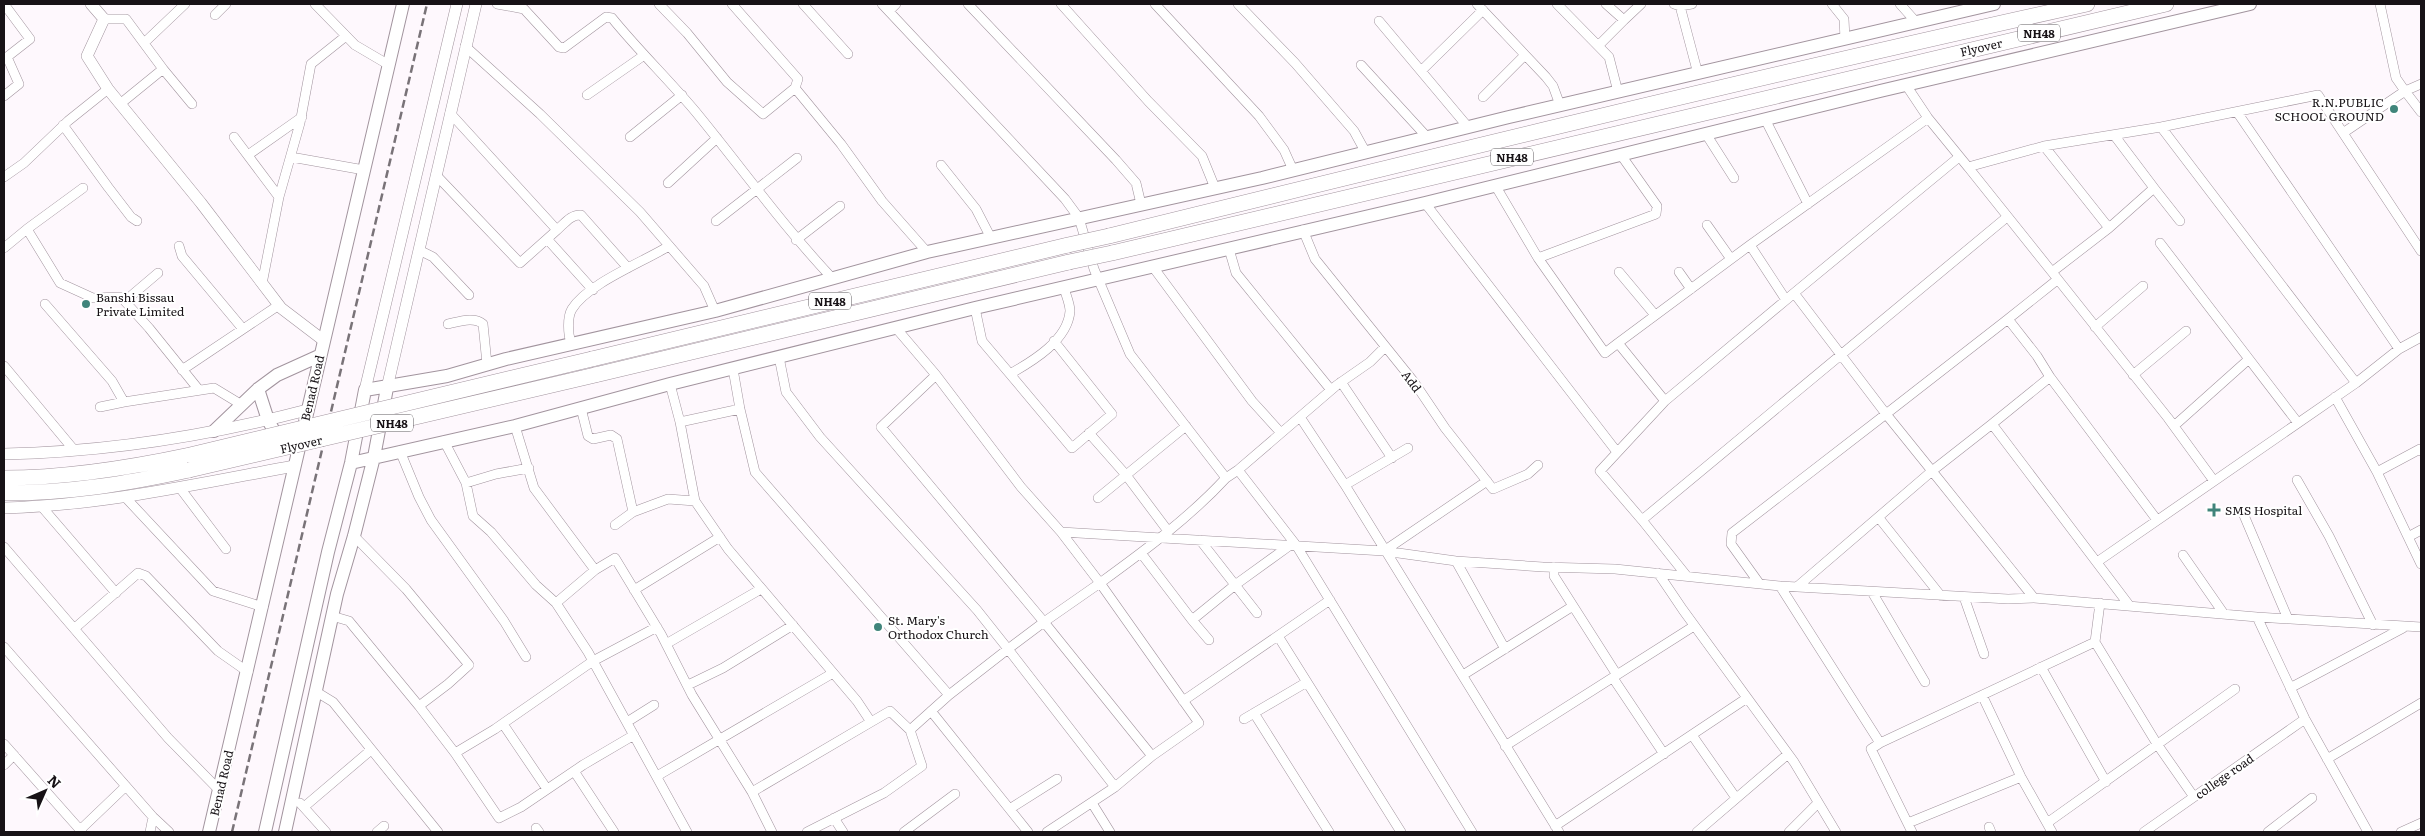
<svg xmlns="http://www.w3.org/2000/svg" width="2425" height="836" font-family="Literata,serif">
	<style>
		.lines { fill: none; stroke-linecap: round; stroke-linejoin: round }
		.minor-casing { stroke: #a2949e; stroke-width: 10 }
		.tertiary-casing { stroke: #a2949e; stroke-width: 12 }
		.secondary-casing { stroke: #a2949e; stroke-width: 14 }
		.trunk-casing { stroke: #a2949e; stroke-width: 16 }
		.minor { stroke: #fff; stroke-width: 9 }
		.tertiary { stroke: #fff; stroke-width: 11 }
		.secondary { stroke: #fff; stroke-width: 12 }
		.trunk { stroke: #fff; stroke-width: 15 }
		.rail { stroke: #797378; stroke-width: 2.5; stroke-dasharray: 8 4; stroke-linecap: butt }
		.trunk-bridge-casing { stroke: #a2949e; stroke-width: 16; stroke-linecap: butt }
		.trunk-bridge { stroke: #fff; stroke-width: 15 }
		.poi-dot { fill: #40857b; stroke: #fff; stroke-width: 2 }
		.labels { text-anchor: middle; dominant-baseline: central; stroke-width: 4; stroke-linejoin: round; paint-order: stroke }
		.shield { fill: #fff; stroke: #5d595c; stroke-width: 1 }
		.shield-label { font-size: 11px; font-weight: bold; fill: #171216 }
		.street-label { font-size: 12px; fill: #171216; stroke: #fff }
		.poi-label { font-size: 12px; fill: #171216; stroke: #fff; text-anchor: start }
	</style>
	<rect width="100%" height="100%" fill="#fef8fd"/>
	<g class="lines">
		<defs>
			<path id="minor" d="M4 4 30 39 7 57 19 84 4 96
				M315 4 355 45 389 65
				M497 4 524 9 559 47 564 48 606 17 612 18C638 50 668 79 695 111 741 167 783 226 832 278
				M659 4 687 33 727 82 763 114 795 88 841 144 882 201 927 252
				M732 4 798 79 795 88
				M803 4 848 54
				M882 4 1065 199 1079 218 1094 269 1130 354 1226 478 1238 470 1296 545 1472 832
				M968 4 1116 160 1136 183 1141 204
				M1061 4 1148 101 1202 156 1215 188
				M1155 4 1259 116 1284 150 1293 170
				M1238 4 1295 63 1354 131 1366 153
				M1477 4 1546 77 1553 86 1560 105
				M1557 4 1609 57 1618 92
				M1674 4 1680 6 1692 4
				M1832 4 1844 19 1845 39
				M1900 4 1916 22
				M2380 4 2396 78 2405 91 2421 84
				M1680 6 1698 74
				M889 11 896 4
				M215 15 226 4
				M104 19H126L163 69 120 104
				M1624 20 1641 4
				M1379 21 1468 127
				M144 43 185 4
				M1599 45 1624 20 1606 4
				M465 46 540 114 640 212 704 286 715 311
				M1361 65 1427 137
				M163 69 192 104
				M1421 71 1483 10
				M1906 85 1928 118 1968 167 2044 146 2161 127 2318 95 2343 133
				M587 95 643 56
				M1483 97 1525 55
				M2237 112 2399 349
				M2421 112 2405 91 2343 133 2421 251
				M1765 119 1808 204
				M63 125 108 187 131 217 137 221
				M2161 127 2356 383
				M1706 134 1734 178
				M234 137 279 197 262 284
				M630 137 682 95
				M248 155 302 117
				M291 157 364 170
				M941 165 976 209 991 238
				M1968 167 2052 272 2109 228 2044 146
				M436 175 520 263 557 230 450 113
				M4 177 24 163 68 121 108 89
				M668 183 717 138
				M1495 185 1538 258 1605 353 1618 343 1665 401
				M2154 188 2180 221
				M279 197 300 123 311 64 346 36
				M1425 203 1617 452
				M716 221 797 158
				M1707 225 1731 259
				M2109 228 2154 188 2114 135
				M27 229 83 188
				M557 230C564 224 571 214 581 215L628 268
				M1303 230 1315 259 1414 382 1445 428 1493 489 1528 474 1538 465
				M548 240 593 290
				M796 240 840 206
				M2160 243 2298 423
				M1750 245 1786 300
				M179 246 182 256 243 329
				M4 248 27 229 60 283 93 298 121 297 149 328 199 390
				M1229 249 1236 273 1331 390
				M419 250 433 257 469 295
				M1538 258 1656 214 1657 206 1621 155
				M1153 267 1252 401 1281 433
				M1619 272 1655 315
				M1679 272 1691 289
				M2052 272 2168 418 2214 481
				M1794 293 1959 157
				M125 301 158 273
				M45 304 112 381 124 402 214 388 242 405
				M975 308 982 341 1010 374C1033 361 1068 340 1070 311 1070 304 1066 295 1064 288
				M448 324C458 322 474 316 483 324L487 364
				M2095 327 2143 286
				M896 328 936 375 1021 487 1061 532 1384 551 1456 561 1543 567 1615 569 1780 586 2008 599 2034 598 2257 617 2421 627
				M571 343C568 334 567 317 572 309 587 284 643 262 669 246
				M1618 343 1750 245 1928 118
				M779 357 786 392 820 437 977 610 1008 649 1044 622 1152 756 1115 787 1047 832
				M4 366 74 450
				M733 369 740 409 755 472 949 695 1008 649 1115 787
				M182 370 279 305
				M1010 374 1072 448 1112 414 1054 341
				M936 375 881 427 1044 622 1100 583 1061 532
				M2133 375 2186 331
				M2050 377 2037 356 2008 319 2057 280
				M1341 382 1392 458
				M670 384 680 422 740 409
				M2335 397 2377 472 2421 564
				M100 407 124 402
				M581 408 588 436 593 439 611 435 617 439 633 512 668 499 695 501
				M1300 417 1345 485 1408 448
				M680 422 695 501 728 549 857 701 871 722 890 711 910 730 949 695
				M1992 424 2050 377 2157 520
				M515 426 534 488 595 570
				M2174 426 2249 359
				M1089 433 1126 475 1168 531
				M444 441 466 483 473 516 491 532 536 585 556 603
				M400 451 419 497 431 520 504 621 526 657
				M1238 470 1337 385 1370 362 1385 347
				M2377 472 2420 449 2421 451
				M2297 480 2329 536 2373 625
				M466 483 496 474 529 468
				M1345 485 1559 832
				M180 488 226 549
				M126 498 213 591 263 607
				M1098 498 1186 426
				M42 507 116 593
				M2243 513 2288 619
				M1879 518 1941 596
				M1642 520 2007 217
				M615 525 633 512
				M2408 537 2421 530
				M1200 540 1257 613
				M4 547 168 738 219 790
				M1384 551 1487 481
				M1141 553 1192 620 1235 585 1289 546
				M2183 555 2224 614
				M1456 561 1505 649
				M2097 562 2356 383 2399 349 2421 337
				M1554 567V576L1617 675
				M1658 573 1683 610 1794 762 1836 832
				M1686 575 1642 520 1600 471 1665 401 1786 300 1794 293 1886 414 2008 319
				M1759 583 1731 544 1732 533 1886 414 1932 471 1798 586
				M1780 586 1880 743
				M634 590 720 537
				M1872 592 1925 682
				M1964 597 1984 654
				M2034 598 1932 471 1992 424 2129 605
				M2100 603 2095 642 2157 744 2194 797
				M332 616 349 621 419 706 448 684 469 665 406 589 354 536
				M2257 617 2305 719 2368 832
				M1192 620 1209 640
				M75 628 138 573 146 576 218 651 248 672
				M1278 636 1401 832
				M666 644 761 589
				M4 647 153 817 169 832
				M2041 667 2106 782
				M1463 675 1573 606
				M1613 678 1664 754
				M688 685 723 668 793 625
				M2290 688 2403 628
				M315 691 333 702 438 832
				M1982 695 2021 777 2052 832
				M1183 701 1330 600
				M419 706 455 753 495 729 593 661 657 627
				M931 711 1028 832
				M1254 713 1329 832
				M1244 719 1307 682
				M627 722 654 705
				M503 724 547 789
				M1692 735 1736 798
				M4 744 82 832
				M1505 746 1694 626
				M455 753 499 818 521 807 583 765 634 735
				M1152 756 1199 723 1100 583C1144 551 1189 518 1226 478
				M2327 759 2421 703
				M4 765 14 755
				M574 771 614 832
				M657 776 833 673
				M752 792 871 722
				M300 803 326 832
				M1092 803 1110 832
				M304 807 371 750
				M1011 808 1057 779
				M834 818 843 832
				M1908 823 2021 777
				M2047 823 2235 689
				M1555 826 1747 698
				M1989 827 1991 832
				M536 828 539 832
				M80 830 126 786
				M150 832 153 817
				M377 832 384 826
				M687 832 588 652 556 603 595 570 615 558 661 634 692 695 752 792 772 832
				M807 832 884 793 922 766 910 730
				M904 832 955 794
				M1697 832 1788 754
				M1789 832 1818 803
				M1912 832 1871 749 1880 743 2095 642
				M2144 832 2305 719
				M2268 832 2312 798
				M2401 832 2421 823"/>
			<path id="tertiary" d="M91 4 104 19 87 56 108 89 201 203 281 308 323 340
				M387 388 476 4
				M365 390 457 4
				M4 454C106 452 208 436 307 410
				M4 508C103 505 197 484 294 466"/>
			<path id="secondary" d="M258 389 268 420 280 442
				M214 431 258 389 277 375 319 356
				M351 463 515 426 670 384 975 308 1425 203 1880 91 2250 4
				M209 832 403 4
				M265 832 328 552 351 463 365 390 447 376 506 359 715 311 927 252 1262 178 1509 117 1994 4
				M285 832 337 594 354 536 374 457 387 388"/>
			<path id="trunk" d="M1109 236C1434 156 1760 76 2087 4
				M1112 253 2166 4
				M592 359 1068 245
				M595 375 1069 262
				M4 478C66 478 129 468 190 455
				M4 493C69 493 125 484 189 470"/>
		</defs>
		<!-- minor casing -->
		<use href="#minor" class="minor-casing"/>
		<!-- tertiary casing -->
		<use href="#tertiary" class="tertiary-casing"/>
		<!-- secondary casing -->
		<use href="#secondary" class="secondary-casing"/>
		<!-- trunk casing -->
		<use href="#trunk" class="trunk-casing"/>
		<!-- minor -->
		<use href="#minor" class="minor"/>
		<!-- tertiary -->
		<use href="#tertiary" class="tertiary"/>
		<!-- secondary -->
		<use href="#secondary" class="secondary"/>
		<!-- trunk -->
		<use href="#trunk" class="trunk"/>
		<!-- rail -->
		<path class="rail" d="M232 832 427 4"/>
		<defs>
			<path id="trunk-bridge" d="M1068 245 1109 236
				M1069 262 1112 253
				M190 455 592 359
				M189 470 595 375"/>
		</defs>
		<!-- trunk-bridge casing -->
		<use href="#trunk-bridge" class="trunk-bridge-casing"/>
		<!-- trunk-bridge -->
		<use href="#trunk-bridge" class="trunk-bridge"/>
	</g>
	<!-- markers -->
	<g class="poi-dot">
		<circle cx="2394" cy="109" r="5"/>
		<circle cx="86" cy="304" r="5"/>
		<path d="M2211.5 502.5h5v5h5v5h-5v5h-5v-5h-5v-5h5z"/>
		<circle cx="878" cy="627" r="5"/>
	</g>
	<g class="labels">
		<!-- shield labels -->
		<g class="shield">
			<rect x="2018" y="24.5" width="42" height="17" rx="4"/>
			<rect x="1491" y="148.5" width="42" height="17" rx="4"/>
			<rect x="809" y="292.5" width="42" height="17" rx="4"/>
			<rect x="371" y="414.5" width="42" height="17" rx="4"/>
		</g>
		<g class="shield-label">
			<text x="2039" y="33">NH48</text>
			<text x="1512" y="157">NH48</text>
			<text x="830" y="301">NH48</text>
			<text x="392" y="423">NH48</text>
		</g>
		<!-- street labels -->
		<g class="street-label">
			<text transform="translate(1981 47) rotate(-13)">Flyover</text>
			<text transform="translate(1412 381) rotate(53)">Add</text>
			<text transform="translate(312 388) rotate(-77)">Benad Road</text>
			<text transform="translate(301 444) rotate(-13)">Flyover</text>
			<text transform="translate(2224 776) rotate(-35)">college road</text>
			<text transform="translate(221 783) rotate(-77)">Benad Road</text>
		</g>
		<!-- poi labels -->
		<g class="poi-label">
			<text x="2384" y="102" text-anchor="end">R.N.PUBLIC<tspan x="2384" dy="14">SCHOOL GROUND</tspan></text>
			<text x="96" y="297">Banshi Bissau<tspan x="96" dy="14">Private Limited</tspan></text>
			<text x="2225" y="510">SMS Hospital</text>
			<text x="888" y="620">St. Mary's<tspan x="888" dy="14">Orthodox Church</tspan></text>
		</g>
	</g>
	<!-- border -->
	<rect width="2425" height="836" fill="none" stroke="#171216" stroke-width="10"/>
	<!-- north arrow -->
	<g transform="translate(45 791) rotate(45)" stroke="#ffffff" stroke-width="4" paint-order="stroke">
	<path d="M0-4L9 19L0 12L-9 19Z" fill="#171216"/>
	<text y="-8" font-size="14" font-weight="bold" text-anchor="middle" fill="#171216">N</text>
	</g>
</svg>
